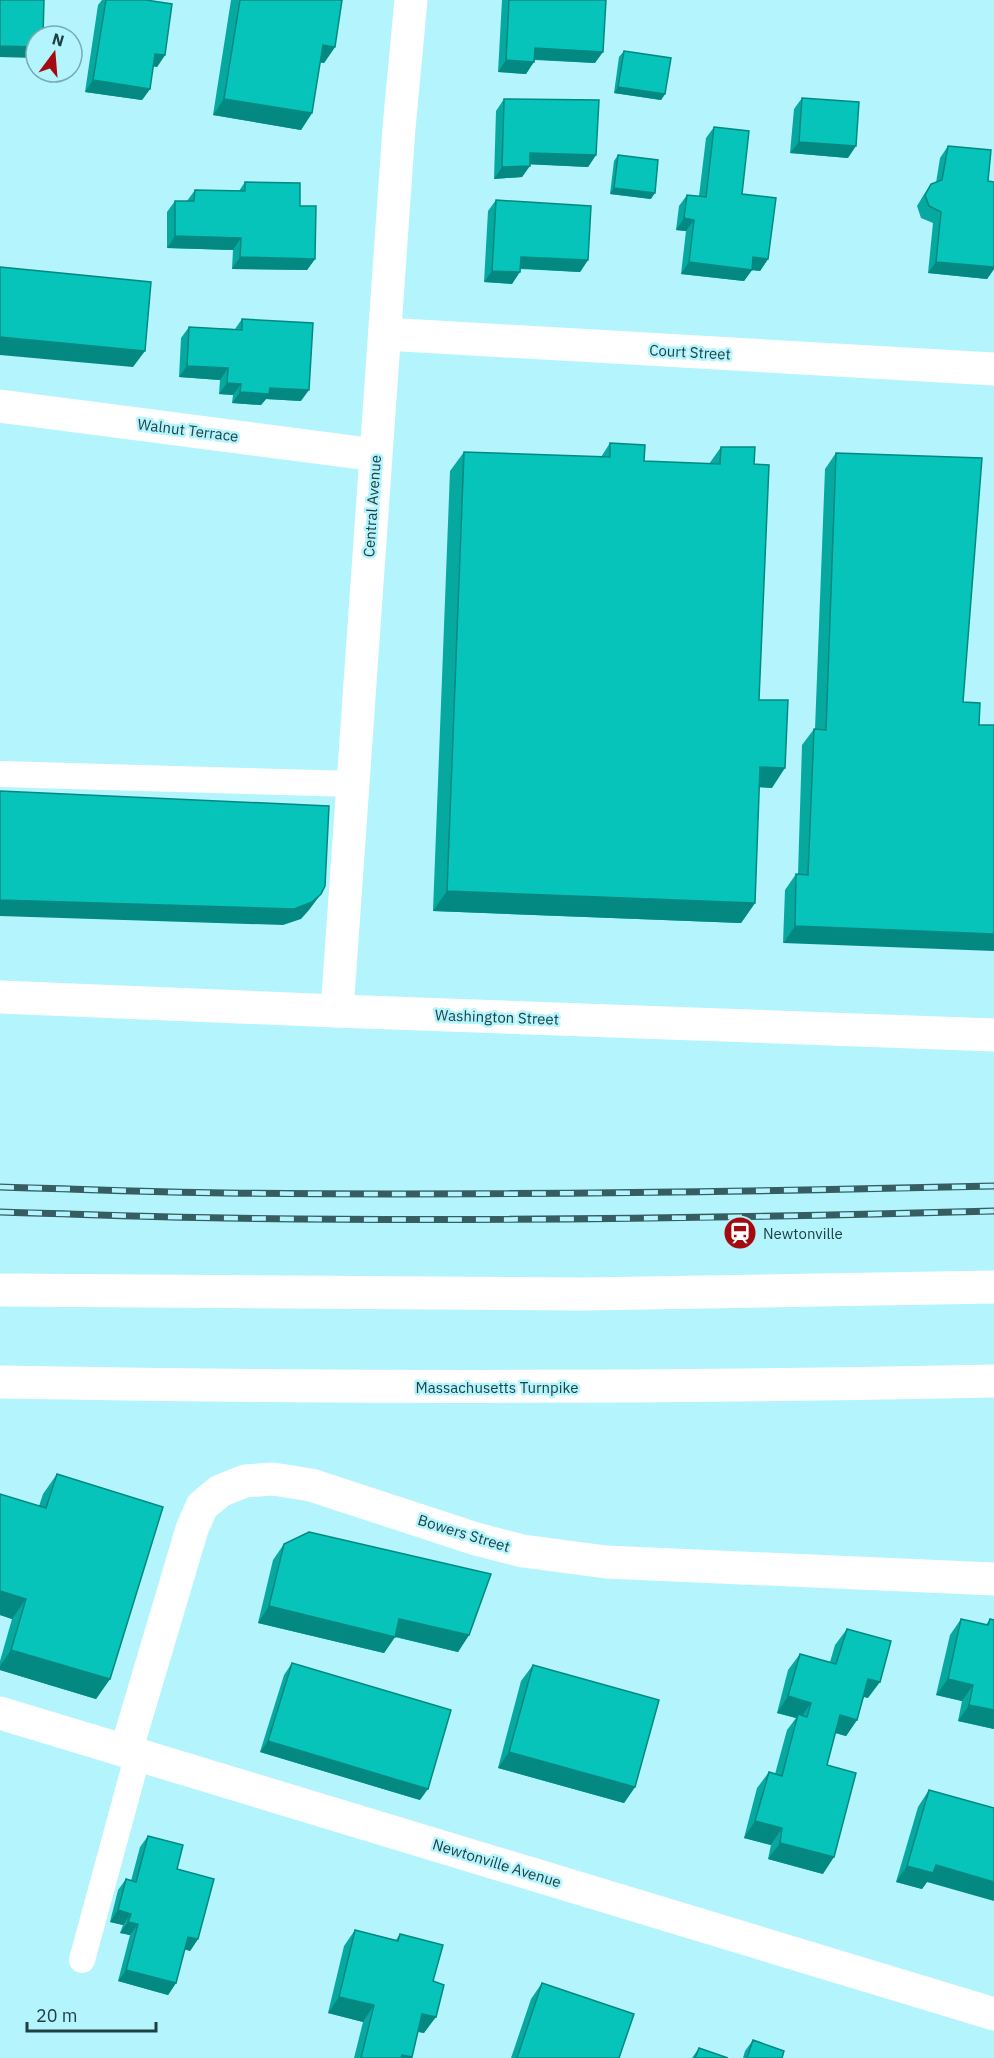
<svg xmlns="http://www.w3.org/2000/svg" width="994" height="2058" font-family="'IBM Plex Sans',sans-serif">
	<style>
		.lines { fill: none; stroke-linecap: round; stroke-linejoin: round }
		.service { stroke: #fff; stroke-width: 26 }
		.minor { stroke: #fff; stroke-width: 33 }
		.secondary { stroke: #fff; stroke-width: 33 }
		.motorway { stroke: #fff; stroke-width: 33 }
		.rail-casing { stroke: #365d62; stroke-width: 7 }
		.rail { stroke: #b4f4fd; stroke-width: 4.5; stroke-dasharray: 14; stroke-linecap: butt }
		.wall { fill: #05a99f }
		.shaded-wall { fill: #048982 }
		.building { fill: #06c4b9; stroke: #048982; stroke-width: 1.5 }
		.labels { text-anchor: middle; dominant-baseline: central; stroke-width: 5; stroke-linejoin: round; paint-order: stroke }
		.street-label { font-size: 15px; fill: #1e4045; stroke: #b4f4fd }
		.poi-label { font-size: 15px; fill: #1e4045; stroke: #b4f4fd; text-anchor: start }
	</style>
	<rect width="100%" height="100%" fill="#b4f4fd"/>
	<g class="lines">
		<!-- service -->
		<path class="service" d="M0 774 353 784
			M82 1960 138 1754"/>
		<!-- minor -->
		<path class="minor" d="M385 334 994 369
			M0 406 376 455
			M337 1011 399 128 411 0
			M126 1751 192 1529 202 1506 220 1491 245 1481 273 1479 311 1485 476 1539 523 1551 606 1562 994 1579"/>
		<!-- secondary -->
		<path class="secondary" d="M0 997 337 1011 994 1035
			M0 1713 994 2014"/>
		<!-- motorway -->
		<path class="motorway" d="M0 1290 584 1294 994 1287
			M0 1382C331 1388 663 1388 994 1381"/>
		<defs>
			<path id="rail" d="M0 1187C75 1189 150 1192 225 1193 481 1196 738 1192 994 1186
				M0 1212C75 1214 150 1217 225 1218 481 1222 738 1218 994 1211"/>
		</defs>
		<!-- rail casing -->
		<use href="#rail" class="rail-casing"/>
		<!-- rail -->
		<use href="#rail" class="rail"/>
	</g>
	<!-- wall -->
	<path class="wall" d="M102 0H146L165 55 157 67 153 66 150 89 142 100 85 92 98 5Z
		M231 0H342L335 47 324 63 320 62 312 113 301 130 213 115Z
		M502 0H606L595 63 534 60 526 74 498 72Z
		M624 51 665 94 661 100 614 93 619 57Z
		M802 98 848 158 790 153 794 109Z
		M504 99 596 155 588 167 530 164 522 177 494 179 496 111Z
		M714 127 768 259 760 271 752 270 744 281 681 274 686 231 676 230 679 206 687 195 699 196 706 138Z
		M948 146 988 181 994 182V269L987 279 928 273 933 223 921 218 917 206 923 196 931 184 936 183 940 158Z
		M618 155 651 199 610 194 614 161Z
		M245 182 300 206 315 259 307 270 232 269 233 250 167 248V212L175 201H187L195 190 239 191Z
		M496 200 588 260 580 272 520 269 512 284 484 282 488 211Z
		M242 319 301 401 266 399 261 405 232 403 233 395 219 394 220 380 179 377 181 338 189 327 235 329Z
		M610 443 644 461 709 464 721 447 754 464 759 700 772 788 759 787 755 903 741 923 433 911 450 471 464 452 601 457Z
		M836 453 963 702 783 943 785 890 796 874H798L802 745 814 729H815L825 469Z
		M57 1474 110 1679 96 1699 0 1670V1661L12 1619 0 1615V1494L39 1506 43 1494Z
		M284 1544 469 1635 458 1652 395 1637 384 1653 258 1623 273 1560Z
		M961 1619 986 1625 990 1619 994 1729 958 1721 962 1701 936 1695 950 1635Z
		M847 1629 868 1698 864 1697 857 1720 846 1736 835 1733 827 1765 823 1874 768 1859 771 1845 744 1838 757 1788 769 1772 775 1774 787 1730 796 1718 777 1713 788 1670 800 1654 830 1662 835 1645Z
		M292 1663 420 1800 260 1752 284 1675Z
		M533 1665 635 1787 624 1803 498 1768 521 1681Z
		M929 1790 927 1882 922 1889 896 1882 918 1807Z
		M148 1836 177 1869 198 1939 190 1951 185 1949 176 1983 168 1995 118 1981 130 1935 120 1933 123 1925 110 1922 118 1890 126 1879 131 1881 140 1847Z
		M355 1930 396 1940 400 1934 433 1981 424 2033 418 2032 411 2058H354L363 2022 328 2013 344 1946Z
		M542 1983 619 2058H511L531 1999Z
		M753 2040 782 2058H743L745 2051Z
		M699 2048 728 2058H692Z"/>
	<!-- shaded-wall -->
	<path class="shaded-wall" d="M323 45 335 47 324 63 312 61Z
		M0 46 36 47V56L34 58 0 57Z
		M535 48 603 52 595 63 527 59Z
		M155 54 165 55 157 67 147 65Z
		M506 60 534 62 526 74 498 72Z
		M93 80 150 89 142 100 85 92Z
		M618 87 665 94 661 100 614 93Z
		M224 99 312 113 301 130 213 115Z
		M799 142 856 146 848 158 790 153Z
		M530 153 596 155 588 167 522 164Z
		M530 166 522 177 494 179 502 167Z
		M614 188 655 193 651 199 610 194Z
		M684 218 694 220 686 231 676 230Z
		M175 236 241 238 233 250 167 248Z
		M240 257 315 259 307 270 232 269Z
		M521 257 588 260 580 272 513 268Z
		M753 257 768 259 760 271 752 270 744 281 681 274 689 262Z
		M936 262 994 267V269L987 279 928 273Z
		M492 271 520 272 512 284 484 282Z
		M0 337 145 351 133 367 0 355Z
		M187 366 228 368 220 380 179 377Z
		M227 383 241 384 233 395 219 394Z
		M270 388 309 390 301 401 266 399 261 405 232 403 240 392Z
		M760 767 785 768 772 788 746 786Z
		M447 891 755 903 741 923 433 911Z
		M321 894 309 910 301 919 283 925 0 916V900Z
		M795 926 994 934V951L783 943Z
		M0 1591 26 1599 12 1619 0 1615Z
		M269 1606 395 1637 384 1653 258 1623Z
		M399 1619 469 1635 458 1652 388 1635Z
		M11 1650 110 1679 96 1699 0 1670V1666Z
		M868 1679 880 1682 868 1698 857 1695Z
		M948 1679 973 1685 962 1701 936 1695Z
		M788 1696 811 1703 800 1719 798 1714 796 1718 777 1713Z
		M969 1705 994 1710V1729L958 1721Z
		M840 1715 857 1720 846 1736 829 1731Z
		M268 1741 428 1789 420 1800 260 1752Z
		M509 1752 635 1787 624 1803 498 1768Z
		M755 1821 782 1828 771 1845 744 1838Z
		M780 1843 834 1857 823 1874 768 1859Z
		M936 1865 994 1882V1901L927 1882 922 1889 896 1882 907 1866Z
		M118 1910 131 1914 123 1925 110 1922Z
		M128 1922 138 1924 130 1935 120 1933Z
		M188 1937 198 1939 190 1951 180 1948Z
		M126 1970 176 1983 168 1995 118 1981Z
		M339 1997 374 2005 363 2022 328 2013Z
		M422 2014 436 2017 424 2033 411 2030Z
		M402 2055 412 2057 411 2058H399Z"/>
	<!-- building -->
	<path class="building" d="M0 0H44L43 36H36V47L0 46Z
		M106 0H146L172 4 165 55 155 54 150 89 93 80Z
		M240 0H342L335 47 323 45 312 113 224 99Z
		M509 0H606L603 52 535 48 534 62 506 60Z
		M624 51 671 58 665 94 618 87Z
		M802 98 859 102 856 146 799 142Z
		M504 99 599 100 596 155 530 153V166L502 167Z
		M714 127 749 131 742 194 776 198 768 259 753 257 752 270 689 262 694 220 684 218 687 195 706 197Z
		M948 146 991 150 988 181 994 182V267L936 262 941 212 929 206 925 195 931 184 942 180Z
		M618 155 658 160 655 193 614 188Z
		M245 182 300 183V206H316L315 259 240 257 241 238 175 236V201H194L195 190 245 191Z
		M496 200 591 206 588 260 521 257 520 272 492 271Z
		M0 267 151 282 145 351 0 337Z
		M242 319 313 323 309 390 270 388 269 394 240 392 241 384 227 383 228 368 187 366 189 327 242 330Z
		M610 443 645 445 644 461 720 464 721 447H755L754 464 769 465 759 700H788L785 768 760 767 755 903 447 891 464 452 610 457Z
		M836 453 982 458 963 702 980 703 979 725H994V934L795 926 796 874 808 875 814 729 826 730Z
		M0 791 329 806 325 886 321 894 312 902 294 909 0 900Z
		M57 1474 163 1507 110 1679 11 1650 26 1599 0 1591V1494L46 1508Z
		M309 1532 491 1574 469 1635 399 1619 395 1637 269 1606 284 1544Z
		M961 1619 988 1625 990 1619 994 1620V1710L969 1705 973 1685 948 1679Z
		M847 1629 891 1641 880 1682 868 1679 857 1720 840 1715 827 1765 856 1773 834 1857 780 1843 782 1828 755 1821 769 1772 782 1776 798 1714 807 1717 811 1703 788 1696 800 1654 836 1664Z
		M292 1663 451 1710 428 1789 268 1741Z
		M533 1665 659 1700 635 1787 509 1752Z
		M929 1790 994 1808V1882L936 1865 933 1873 907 1866Z
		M148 1836 183 1845 177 1869 214 1879 198 1939 188 1937 176 1983 126 1970 138 1924 128 1922 131 1914 118 1910 126 1879 136 1882Z
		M355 1930 398 1941 400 1934 443 1945 433 1981 444 1985 436 2017 422 2014 412 2057 402 2055 401 2058H361L374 2005 339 1997Z
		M542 1983 634 2014 619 2058H517Z
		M753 2040 784 2051 782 2058H747Z
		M699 2048 728 2058H695Z"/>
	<!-- icons -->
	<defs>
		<symbol id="station-disc" viewBox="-11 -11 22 22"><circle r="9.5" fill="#a40b10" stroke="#b4f4fd"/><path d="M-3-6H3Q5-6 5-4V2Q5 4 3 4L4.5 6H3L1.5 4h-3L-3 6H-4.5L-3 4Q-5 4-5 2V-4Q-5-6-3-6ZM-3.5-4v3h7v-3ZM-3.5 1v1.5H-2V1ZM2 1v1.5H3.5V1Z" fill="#fff"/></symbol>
	</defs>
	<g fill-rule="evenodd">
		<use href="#station-disc" x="721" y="1214" width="38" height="38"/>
	</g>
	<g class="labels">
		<!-- street labels -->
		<g class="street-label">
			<text transform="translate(690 352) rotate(3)">Court Street</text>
			<text transform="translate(188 430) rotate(7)">Walnut Terrace</text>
			<text transform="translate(372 506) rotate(-86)">Central Avenue</text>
			<text transform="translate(497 1017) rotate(2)">Washington Street</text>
			<text x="497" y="1387">Massachusetts Turnpike</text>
			<text transform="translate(464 1533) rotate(17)">Bowers Street</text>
			<text transform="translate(497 1863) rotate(17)">Newtonville Avenue</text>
		</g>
		<!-- poi labels -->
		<g class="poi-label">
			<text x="763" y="1233">Newtonville</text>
		</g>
	</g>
	<!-- north arrow -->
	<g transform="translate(54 54) rotate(16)"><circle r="28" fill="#b4f4fd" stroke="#78acb3" stroke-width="1.5"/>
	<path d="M0-4.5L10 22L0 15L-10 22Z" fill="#a40b10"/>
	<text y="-9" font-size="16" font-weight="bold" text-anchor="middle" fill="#1e4045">N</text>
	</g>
	<!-- scale -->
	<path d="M27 2022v9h129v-9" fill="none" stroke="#1e4045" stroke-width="3"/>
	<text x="36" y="2022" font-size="18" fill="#1e4045" stroke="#b4f4fd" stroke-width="4.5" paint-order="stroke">20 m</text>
</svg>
